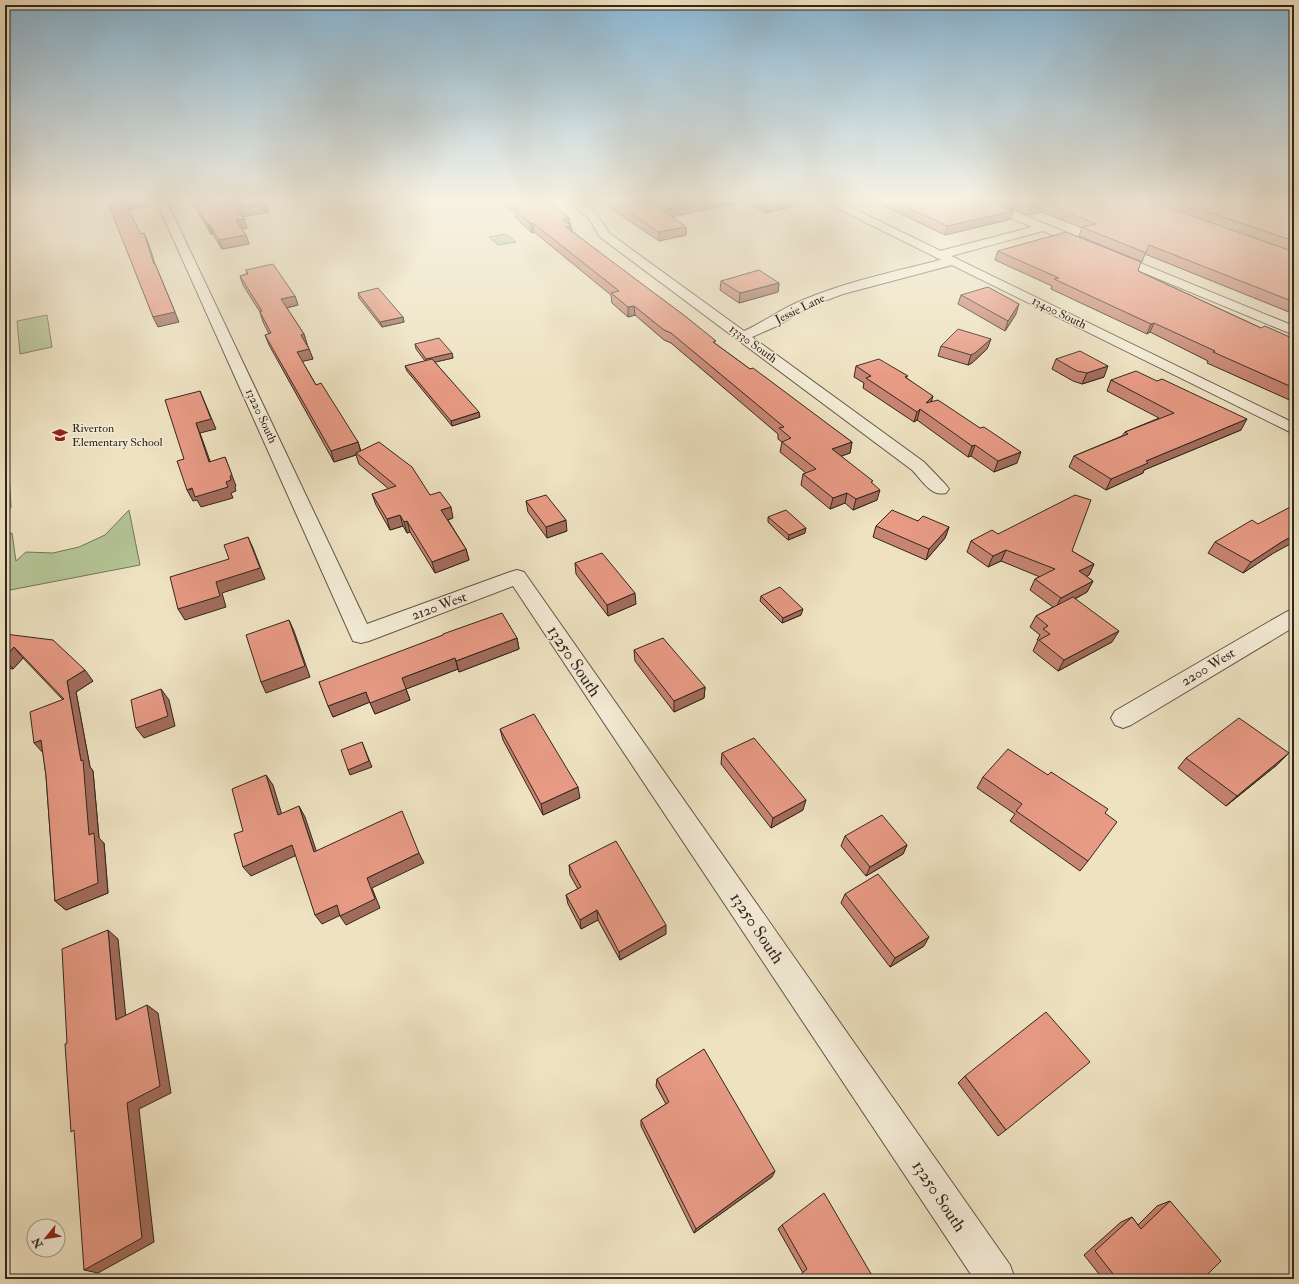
<svg xmlns="http://www.w3.org/2000/svg" width="1299" height="1284" font-family="'IM FELL Double Pica',serif">
	<style>
		.green { fill: #b4c496; stroke: #73755a }
		.lines { fill: none; stroke-linecap: round; stroke-linejoin: round }
		.minor-casing { stroke: #615547; stroke-width: 2 }
		.tertiary-casing { stroke: #615547; stroke-width: 2 }
		.minor { fill: #f4ecd7; fill-rule: evenodd }
		.tertiary { fill: #f4ecd7; fill-rule: evenodd }
		.wall { fill: #c78472; stroke: #32261e }
		.shaded-wall { fill: #a26c5c; stroke: #32261e }
		.building { fill: #e79a84; stroke: #32261e }
		.labels { text-anchor: middle; dominant-baseline: central; stroke-width: 3; stroke-linejoin: round; paint-order: stroke }
		.far-street-label { font-size: 12px; fill: #32261e; stroke: #f4ecd7 }
		.far-poi-label { font-size: 12px; fill: #32261e; stroke: #f4ecd7; text-anchor: start }
		.street-label { font-size: 14px; fill: #32261e; stroke: #f4ecd7 }
		.near-street-label { font-size: 17px; fill: #32261e; stroke: #f4ecd7 }
	</style>
	<rect width="100%" height="100%" fill="#eee2c1"/>
	<filter id="stains"><feTurbulence type="fractalNoise" baseFrequency=".005" numOctaves="4"/><feColorMatrix values="0 0 0 0 .2 0 0 0 0 .09 0 0 0 0 .02 0 0 0 .5 -.17"/></filter>
	<radialGradient id="worn" r=".72"><stop offset=".6" stop-color="#630" stop-opacity="0"/><stop offset="1" stop-color="#630" stop-opacity=".3"/></radialGradient>
	<!-- green -->
	<path class="green" d="M506 234 516 242 498 245 489 237Z
		M47 315 52 347 20 354 17 321Z
		M5 438H7L11 507 5 516Z
		M129 510 140 565 5 591V536L12 533 16 561 26 552 53 553 79 547 105 535Z"/>
	<g class="lines">
		<defs>
			<path id="minor" d="M30 198H54L49 201 5 208V202Z
				M155 198H165L367 624 510 572 517 570 524 572 1010 1265 1015 1279H974L513 586 369 641 361 643 353 641Z
				M563 198C587 198 598 214 609 233L744 331C764 322 782 308 803 300 850 280 902 270 952 257L956 258 958 261 956 264 843 294 811 306 777 326 752 337 924 462 946 485 949 489 946 493C931 497 922 480 912 470L600 237 588 217Z
				M968 198H982L1294 326V335L1043 231 944 258H936L934 255 936 252 1032 227 969 200Z
				M1294 609V627L1131 725 1123 728 1115 725 1111 718 1115 711 1286 612Z"/>
			<path id="tertiary" d="M819 198H832L1294 423V434L820 200Z"/>
		</defs>
		<!-- minor casing -->
		<use href="#minor" class="minor-casing"/>
		<!-- tertiary casing -->
		<use href="#tertiary" class="tertiary-casing"/>
		<!-- minor -->
		<use href="#minor" class="minor"/>
		<!-- tertiary -->
		<use href="#tertiary" class="tertiary"/>
	</g>
	<!-- wall -->
	<path class="wall" d="M189 198H262L269 212 242 217 247 228 242 229 246 235 249 244 222 249 213 234H211Z
		M496 198H544L569 218 570 224 572 231 716 344 750 369 852 442 850 453 841 456 873 484 877 500 853 510 845 503 830 509 801 485 803 474 806 473 780 452 782 442 778 439V434L671 343 664 340 635 315 628 317 612 303 611 295 534 232 532 233 515 217V213L496 199Z
		M596 198H800L799 205 766 213 745 201 672 217 686 227V235L659 241Z
		M868 198H982L1013 211 1011 219 945 235Z
		M985 198H1220L1236 203 1294 198V314L1145 254 1142 262 1079 236 1082 228 1042 212 1028 215Z
		M998 251 1138 271 1261 328 1294 339V402L1207 363 1208 361 1150 332 1147 334 1051 289 1052 286 995 260Z
		M246 270 295 296 298 305 287 308 304 334 307 344 313 359 302 361 316 385 358 442 361 451 430 495 453 518 448 520 466 549 469 560 435 573 410 532 407 533 403 526 390 530 376 505 372 494 389 489 359 464 356 455 334 462 269 345 265 335 269 334 263 322 260 312 243 285 240 276 247 274Z
		M721 281 779 283 778 292 739 303 720 290Z
		M358 293 403 317 404 322 382 327 359 298Z
		M961 295 1016 314 1005 331 958 304Z
		M991 339 987 349 972 363 968 365 938 356 941 346Z
		M415 344 452 353 453 358 435 362 480 417 452 426 407 371 405 366 425 361 416 349Z
		M1056 359 1104 377 1082 384 1073 381 1052 369Z
		M856 366 907 378 932 401 1017 463 994 472 971 456 968 457 917 420 914 422 863 388 864 383 854 377Z
		M1111 380 1241 430 1144 470 1143 473 1106 490 1069 467 1074 456 1122 436 1125 432 1159 418 1107 391Z
		M526 501 567 531 547 538 528 512Z
		M768 517 805 533 788 540 768 522Z
		M918 521 949 527 945 538 926 560 873 537 876 526Z
		M1258 524 1272 554 1243 573 1208 553 1215 542Z
		M998 534 1072 551 1094 564 1089 575 1086 576 1093 581 1087 592 1075 599 1112 642 1058 671 1033 651 1038 640H1037L1040 635 1030 627 1036 616 1053 607 1030 590 1035 579 1040 577 1001 561 988 567 967 552 971 541Z
		M575 563 636 604 608 616 576 574Z
		M761 596 801 615 782 623 760 601Z
		M5 634 93 681 76 692 90 767 93 771 99 838 104 843 108 893 66 910 55 901 46 776 43 752 63 700 23 658 13 669 5 668Z
		M517 638 519 649 459 672 458 669 406 689 410 700 375 714 370 702 333 717 319 682Z
		M634 650 705 687 704 698 674 712 635 661Z
		M500 729 580 798 543 815 503 740Z
		M722 753 803 810 771 828 721 764Z
		M1289 753 1278 764 1226 806 1178 768 1186 758Z
		M1048 775 1105 813 1088 861 1080 871 1010 821 1015 814 977 788 983 777Z
		M845 836 907 845 903 854 866 876 841 846Z
		M569 865 666 934 620 960 598 920 581 929 568 904 566 895 578 889 570 875Z
		M845 894 924 946 890 967 841 903Z
		M965 1076 1006 1130 998 1136 958 1083Z
		M657 1079 772 1177 694 1233 641 1126V1120L666 1104 656 1086Z
		M1170 1201 1203 1279H1103L1084 1255 1121 1222 1132 1217 1138 1225 1157 1206Z
		M782 1225 874 1279 803 1273 778 1229Z"/>
	<!-- shaded-wall -->
	<path class="shaded-wall" d="M146 198 149 206 128 210 124 201Z
		M722 198H746L745 201 662 219V210Z
		M796 198H800L799 205 766 213 767 204Z
		M266 203 269 212 240 217 237 208Z
		M1045 203 1042 212 1028 215 1031 207Z
		M1013 211 1011 219 945 235 947 226Z
		M569 218 570 226H571L572 235 567 236 563 219Z
		M244 219 247 228 240 229 236 220Z
		M533 223 534 232 532 233 531 224Z
		M208 225H210L213 234H211Z
		M686 227V235L659 241V232Z
		M144 233 148 242 158 273 154 264Z
		M246 235 249 244 222 249 219 240Z
		M155 264 159 273 179 322 158 327 153 317Z
		M779 283 778 292 739 303 740 293Z
		M295 296 298 305 284 308 281 299Z
		M1019 304 1016 314 1005 331 1008 321Z
		M634 306 635 315 628 317V307Z
		M403 317 404 322 382 327 380 322Z
		M1154 323 1150 332 1147 334 1151 324Z
		M304 334 307 344 304 345 301 335Z
		M991 339 987 349 972 363 968 365 971 355Z
		M309 349 313 359 300 362 297 352Z
		M452 353 453 358 427 364 426 359Z
		M1108 366 1104 377 1082 384 1087 373Z
		M200 391 216 429 200 433 214 472 209 462 196 423Z
		M933 396 930 406 926 403Z
		M920 409 917 420 914 422 917 412Z
		M479 412 480 417 452 426 451 421Z
		M1247 419 1241 430 1144 470 1143 473 1106 490 1111 479 1146 461Z
		M358 442 361 453H356V455L334 462 331 451Z
		M852 442 850 453 830 460 832 449Z
		M975 445 971 456 968 457 972 446Z
		M1021 452 1017 463 994 472 998 461Z
		M225 457 236 486 235 487 236 491 231 493 233 498 201 507 197 500 193 501 187 490 226 482 230 476Z
		M880 490 877 500 853 510 856 499Z
		M847 493 845 503 830 509 833 498Z
		M451 507 453 518 444 521 441 510Z
		M400 515 403 526 390 530 387 519Z
		M566 520 567 531 547 538 546 527Z
		M407 521 410 532 407 533 404 522Z
		M949 527 945 538 926 560 929 549Z
		M806 528 805 533 788 540 789 535Z
		M1294 535V542L1272 554 1243 573 1251 562 1280 543Z
		M248 537 253 548 265 579 222 593 226 607 185 620 178 609 216 582Z
		M466 549 469 560 435 573 432 562Z
		M1006 550 1001 561 988 567 993 556Z
		M1094 564 1089 575 1073 583 1079 571Z
		M1093 581 1087 592 1055 609 1061 598Z
		M635 593 636 604 608 616 607 605Z
		M803 609 801 615 782 623 783 618Z
		M289 620 294 631 310 677 266 693 261 682Z
		M1119 631 1112 642 1058 671 1064 660Z
		M517 638 519 649 459 672 456 661Z
		M14 647 23 658 13 669 5 659V657Z
		M455 658 458 669 406 689 410 700 375 714 370 703 402 678Z
		M85 670 93 681 76 692 90 767 93 771 99 838 104 843 108 893 66 910 55 901 81 761 67 681Z
		M705 687 704 698 674 712V701Z
		M161 689 169 700 175 726 144 738 136 728Z
		M366 692 370 702 333 717 328 706Z
		M41 740 44 754 34 743Z
		M362 742 372 767 350 775 348 770Z
		M1289 753 1278 764 1226 806 1237 796Z
		M266 775 273 785 285 825 278 815Z
		M578 787 580 798 543 815 541 804Z
		M806 800 803 810 771 828 773 818Z
		M299 806 305 817 320 862 314 852Z
		M292 845 299 854 251 876 243 867Z
		M907 845 903 854 866 876 870 867Z
		M419 853 424 863 372 888 380 908 346 925 340 916 367 878Z
		M337 905 343 914 322 924 315 915Z
		M597 910 598 920 581 929 580 920Z
		M666 925V934L620 960 619 952Z
		M108 930 118 939 127 1028 116 1020Z
		M929 937 924 946 890 967 895 958Z
		M147 1005 158 1013 171 1093 139 1109 154 1242 98 1273 84 1270Z
		M775 1171 772 1177 694 1233 696 1229Z
		M155 1275 168 1278V1279H156Z"/>
	<!-- building -->
	<path class="building" d="M106 198H145L124 201 141 234 144 233 154 264H155L175 312 153 317Z
		M191 198H262L266 203 237 208 244 219 236 220 246 235 219 240 210 225H208Z
		M504 198H544L569 218 563 219 571 226 566 227 685 316 716 341 713 342 750 369 753 368 852 442 832 449 873 481 871 482 880 490 856 499 847 493 833 498 803 474 816 469 782 442 791 438 779 428 784 427 671 333 664 330 634 306 628 307 611 293 619 291 533 223 531 224 514 209 518 208Z
		M608 198H722L662 210 686 227 659 232Z
		M755 198H796L767 204Z
		M887 198H982L1013 211 947 226Z
		M1008 198H1138L1159 204 1294 252V302L1149 245 1146 253 1082 227 1096 224 1045 203 1031 207Z
		M1166 198H1220L1236 203 1248 198H1294V241Z
		M1066 232 1141 262 1138 271 1261 328 1265 326 1294 339V388L1213 352 1215 351 1154 323 1151 324 1054 279 1059 278 998 251Z
		M273 264 295 296 281 299 304 334 301 335 309 349 297 352 316 385 321 383 358 442 331 451 265 335 271 333 260 312 262 311 240 276 248 274 246 270Z
		M759 270 779 283 740 293 721 281Z
		M988 287 1019 304 1008 321 961 295Z
		M378 288 403 317 380 322 358 293Z
		M958 329 991 339 975 353 971 355 941 346Z
		M439 338 452 353 426 359 415 344Z
		M1080 351 1108 366 1087 373 1077 371 1056 359Z
		M432 359 479 412 451 421 405 366Z
		M879 359 908 376 905 377 933 396 926 403 938 400 980 428 984 427 1021 452 998 461 975 445 972 446 920 409 917 412 866 378 871 376 856 366Z
		M1136 371 1157 381 1162 379 1247 419 1146 461 1148 463 1111 479 1074 456 1128 434 1125 432 1174 413 1111 380Z
		M200 391 211 419 196 423 209 462 225 457 232 475 230 476 231 480 226 482 228 487 195 497 192 488 187 490 177 461 184 459 165 400Z
		M379 442 412 467 430 495 440 492 451 507 441 510 466 549 432 562 407 521 404 522 400 515 387 519 372 494 396 486 356 453Z
		M546 495 566 520 546 527 526 501Z
		M1075 495 1091 500 1072 551 1094 564 1079 571 1093 581 1061 598 1035 579 1055 569 1006 550 993 556 971 541 992 530 998 534Z
		M1294 505V535L1280 543 1251 562 1215 542 1252 520 1258 524Z
		M786 510 806 528 789 535 768 517Z
		M892 510 918 521 923 516 949 527 929 549 876 526Z
		M248 537 260 568 216 582 220 596 178 609 170 577 229 559 224 545Z
		M602 553 635 593 607 605 575 563Z
		M780 587 803 609 783 618 761 596Z
		M1073 597 1119 631 1064 660 1039 640 1050 634 1043 629 1048 626 1036 616Z
		M502 613 517 638 456 661 455 658 402 678 406 689 370 703 366 692 328 706 319 682 443 635V634Z
		M289 620 305 666 261 682 246 635Z
		M5 634 53 640 85 670 67 681 81 761 83 760 89 835 94 833 98 883 55 901 46 776 41 740 34 743 30 712 64 699 14 647 5 657Z
		M663 638 705 687 674 701 634 650Z
		M161 689 168 716 136 728 131 700Z
		M534 714 578 787 541 804 500 729Z
		M1239 718 1289 753 1237 796 1186 758Z
		M754 738 806 800 773 818 722 753Z
		M362 742 369 761 348 770 341 750Z
		M1008 749 1048 775 1051 772 1108 809 1105 813 1117 822 1088 861 1016 811 1022 804 983 777Z
		M266 775 278 815 299 806 314 852 402 811 419 853 367 878 375 899 340 916 337 905 315 915 292 845 243 867 234 834 243 831 232 789Z
		M882 815 907 845 870 867 845 836Z
		M616 841 666 925 619 952 597 910 580 920 566 895 581 887 569 865Z
		M878 874 929 937 895 958 845 894Z
		M108 930 116 1020 147 1005 160 1086 127 1103 142 1238 84 1270 74 1130 71 1132 65 1044 67 1043 62 949Z
		M1046 1012 1090 1062 1006 1130 965 1076Z
		M704 1049 775 1171 696 1229 641 1120 669 1102 657 1079Z
		M824 1193 874 1279H795L807 1269 782 1225Z
		M1170 1201 1221 1261 1203 1279H1117L1095 1251 1132 1217 1141 1229Z
		M155 1275 156 1279H149Z"/>
	<!-- sky -->
	<linearGradient id="sky" x2="0" y2="1"><stop stop-color="#89b7d5"/><stop offset="0.53" stop-color="#f7f2e3"/><stop offset="1" stop-color="#f7f2e3" stop-opacity="0"/></linearGradient>
	<rect width="1299" height="377" fill="url(#sky)"/>
	<!-- icons -->
	<defs>
		<symbol id="school-bare" viewBox="-9 -9 18 18"><path d="M0-5L7-2L0 1L-7-2ZM-4 1L0 2.5L4 1V4Q0 6-4 4Z" fill="#8f2418" stroke="#f4ecd7" stroke-width="2.5" paint-order="stroke"/></symbol>
	</defs>
	<g fill-rule="evenodd">
		<use href="#school-bare" x="49" y="424" width="22" height="22"/>
	</g>
	<g class="labels">
		<!-- far-street labels -->
		<g class="far-street-label">
			<text transform="translate(800 309) rotate(-26)">Jessie Lane</text>
			<text transform="translate(1059 313) rotate(26)">13400 South</text>
			<text transform="translate(753 344) rotate(36)">13330 South</text>
			<text transform="translate(261 416) rotate(65)">13220 South</text>
		</g>
		<!-- far-poi labels -->
		<g class="far-poi-label">
			<text x="72" y="428">Riverton<tspan x="72" dy="14">Elementary School</tspan></text>
		</g>
		<!-- street labels -->
		<g class="street-label">
			<text transform="translate(439 606) rotate(-20)">2120 West</text>
			<text transform="translate(1208 667) rotate(-31)">2200 West</text>
		</g>
		<!-- near-street labels -->
		<g class="near-street-label">
			<text transform="translate(574 661) rotate(56)">13250 South</text>
			<text transform="translate(757 928) rotate(56)">13250 South</text>
			<text transform="translate(939 1196) rotate(56)">13250 South</text>
		</g>
	</g>
	<!-- margin -->
	<rect width="1299" height="1284" fill="none" stroke="#eee2c1" stroke-width="20"/>
	<rect x="6" y="6" width="1287" height="1272" fill="none" stroke="#32261e" stroke-width="2"/>
	<rect x="10" y="10" width="1279" height="1264" fill="none" stroke="#32261e"/>
	<!-- north arrow -->
	<g transform="translate(46 1238) rotate(240)"><circle r="19" fill="#f4ecd7" stroke="#a69d8d"/>
	<path d="M0-3L7 15L0 10L-7 15Z" fill="#8f2418"/>
	<text y="-6" font-size="11" font-weight="bold" text-anchor="middle" fill="#32261e">N</text>
	</g>
	<rect width="100%" height="100%" filter="url(#stains)"/>
	<rect width="100%" height="100%" fill="url(#worn)"/>
</svg>
